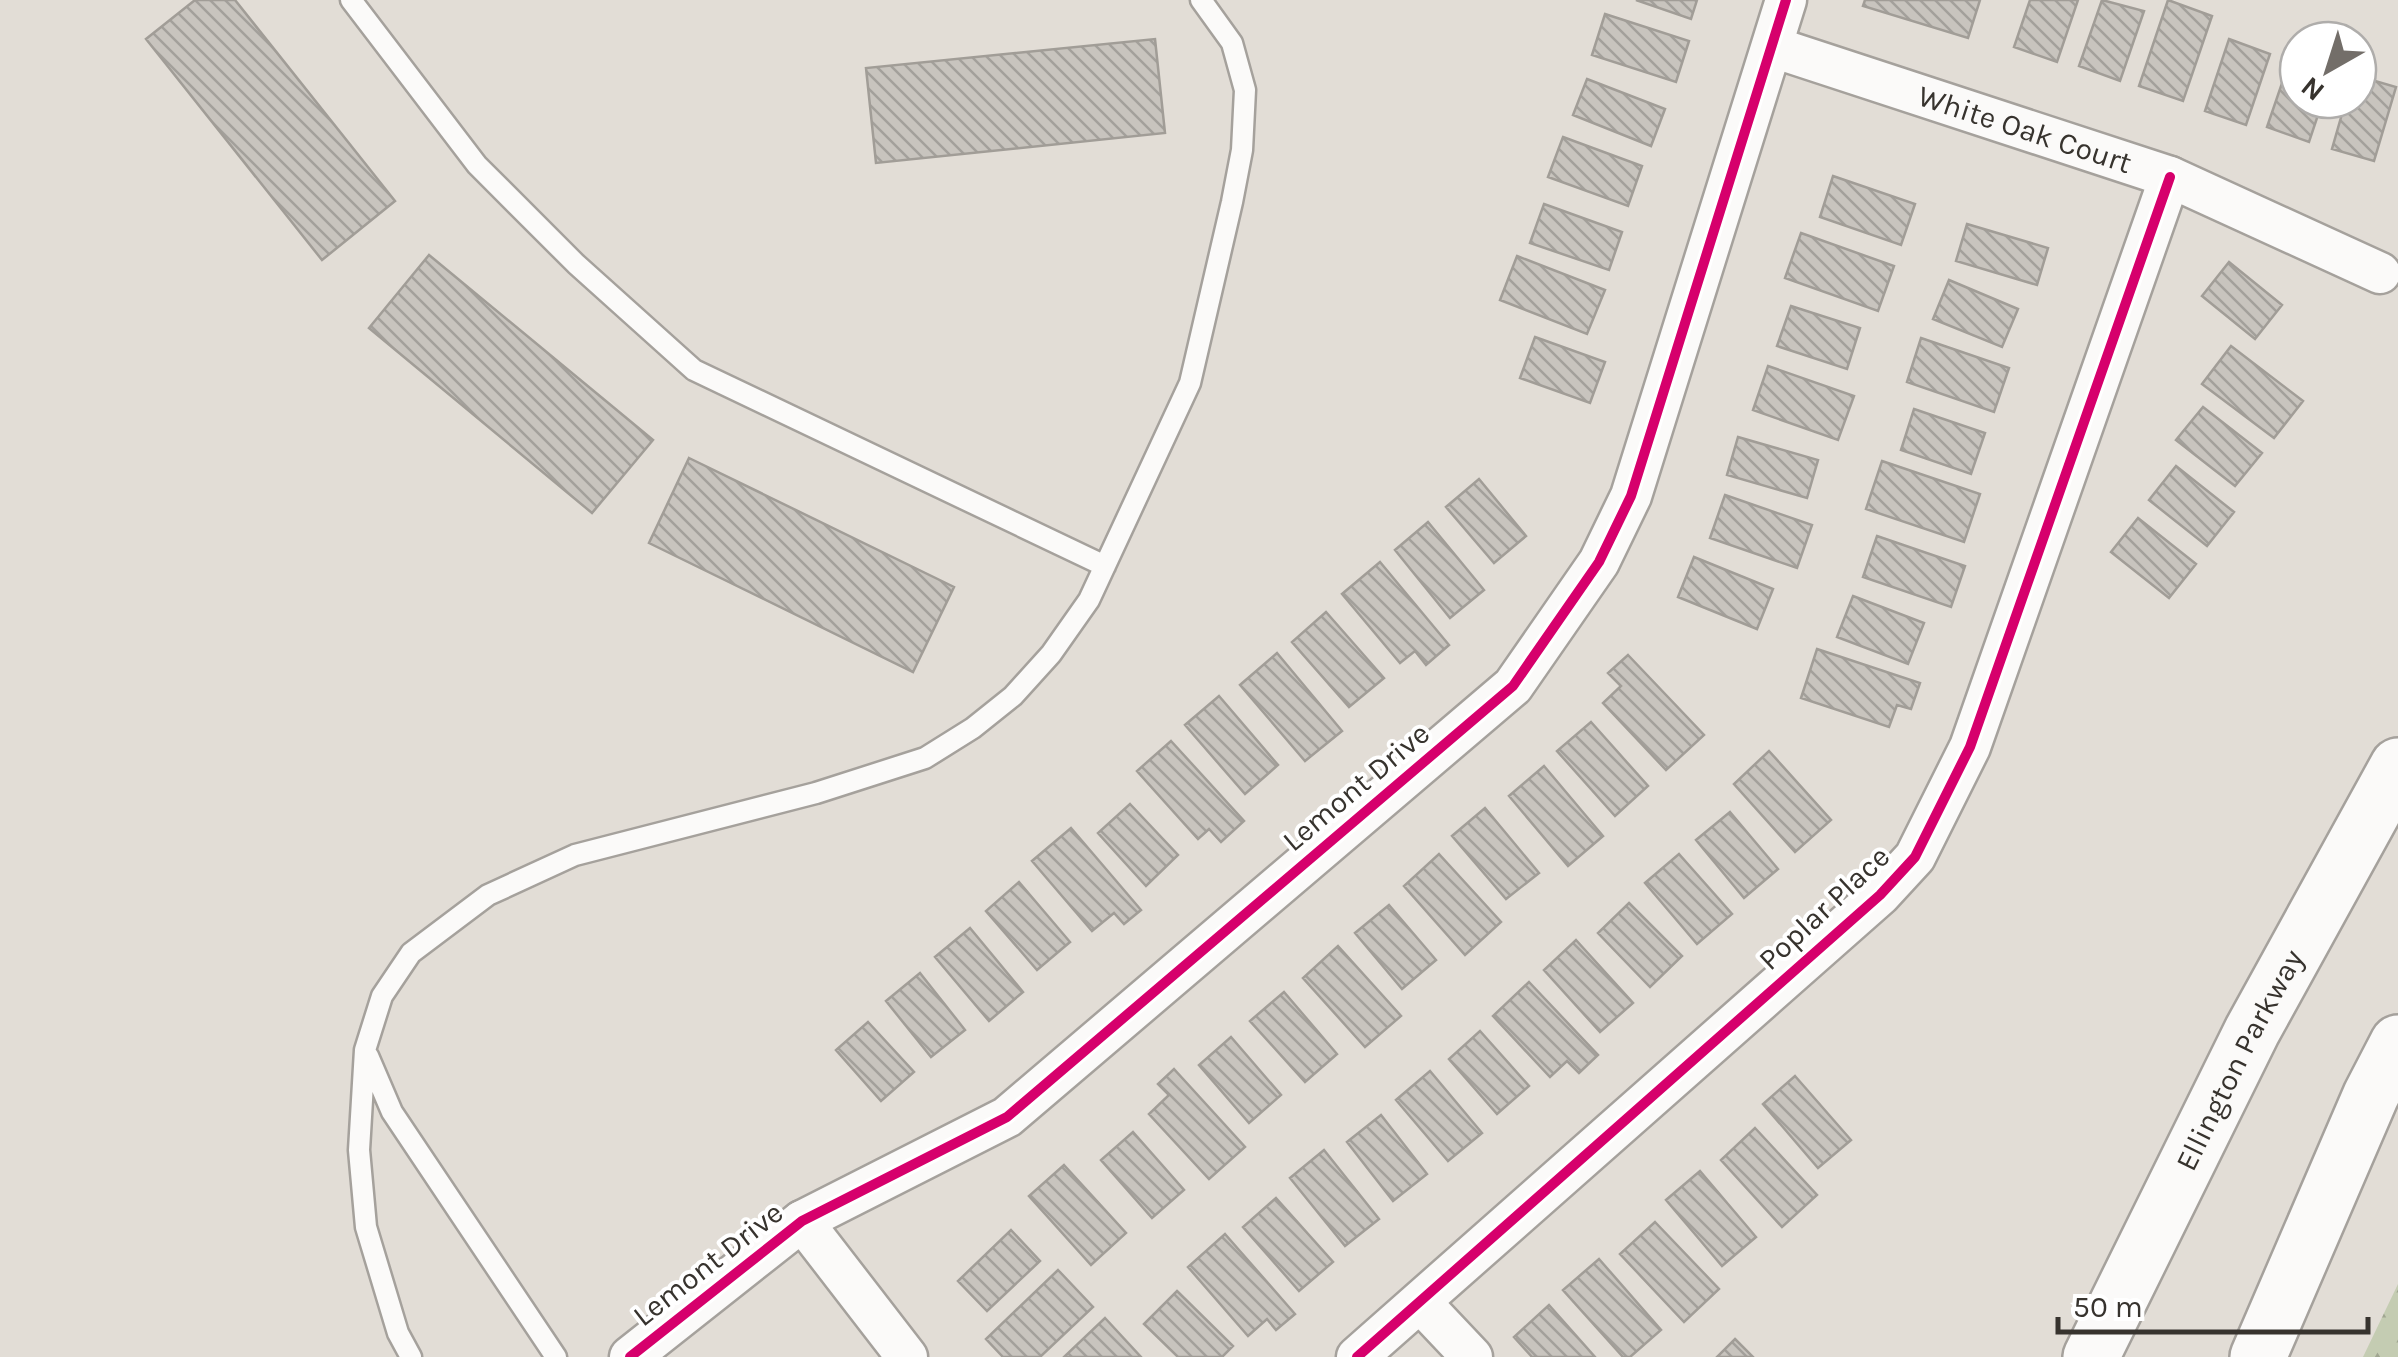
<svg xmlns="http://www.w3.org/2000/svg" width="2398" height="1357" font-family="Karla,sans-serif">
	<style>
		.forest { fill: url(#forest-firs) }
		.building { fill: url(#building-back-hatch); stroke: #a19d97; stroke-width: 2.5 }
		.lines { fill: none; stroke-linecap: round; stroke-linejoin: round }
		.service-casing { stroke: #a5a19c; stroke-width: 25 }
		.minor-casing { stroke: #a5a19c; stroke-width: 45 }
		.motorway-casing { stroke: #a5a19c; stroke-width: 60 }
		.service { stroke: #fbfaf9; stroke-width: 20 }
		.minor { stroke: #fbfaf9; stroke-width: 40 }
		.motorway { stroke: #fbfaf9; stroke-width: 55 }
		.cycleway-casing { stroke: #fff; stroke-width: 16 }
		.cycleway { stroke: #d6006c; stroke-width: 10 }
		.labels { text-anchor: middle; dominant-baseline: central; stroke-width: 8; stroke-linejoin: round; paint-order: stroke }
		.street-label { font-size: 30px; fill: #37332e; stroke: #fff }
	</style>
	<defs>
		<pattern id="forest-firs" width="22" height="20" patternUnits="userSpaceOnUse" patternTransform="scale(2.5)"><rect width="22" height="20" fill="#c4ccb2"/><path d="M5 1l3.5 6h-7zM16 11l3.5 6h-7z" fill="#a0a691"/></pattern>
		<pattern id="building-back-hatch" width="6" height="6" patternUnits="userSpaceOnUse" patternTransform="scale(2.5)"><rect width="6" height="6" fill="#c8c4be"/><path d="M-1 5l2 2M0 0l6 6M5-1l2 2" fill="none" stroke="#a3a09b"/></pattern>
	</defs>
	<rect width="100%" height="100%" fill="#e2ddd6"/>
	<!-- forest -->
	<path class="forest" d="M2398 1284V1357H2363Z"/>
	<!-- building -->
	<path class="building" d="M195 0H235L395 201 322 260 146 39Z
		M1636 0H1697L1691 19Z
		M1865 0H1980L1968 38 1863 6Z
		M2030 0H2078L2057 62 2014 47Z
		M2102 0 2144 11 2120 81 2079 66Z
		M2168 0 2212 16 2183 101 2139 86Z
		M1605 14 1689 41 1676 82 1592 55Z
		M1155 39 1165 133 876 163 866 68Z
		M2229 39 2270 54 2246 125 2205 111Z
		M2292 54 2298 57V100H2323L2309 142 2267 127Z
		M2358 76 2396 87 2374 161 2332 149 2346 100H2358Z
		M1587 79 1665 109 1651 146 1573 115Z
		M1563 137 1642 166 1628 206 1548 177Z
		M1833 176 1915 204 1901 245 1820 217Z
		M1544 204 1622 232 1609 270 1530 243Z
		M1967 224 2048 248 2037 285 1956 261Z
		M1801 233 1894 266 1878 311 1785 278Z
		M429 255 653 440 592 513 369 328Z
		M1517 256 1605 290 1587 334 1500 300Z
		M2229 262 2282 305 2255 339 2202 296Z
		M1949 280 2018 309 2002 347 1933 319Z
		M1791 306 1860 328 1847 369 1777 346Z
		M1535 337 1605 362 1590 403 1520 378Z
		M1921 338 2009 368 1994 412 1907 382Z
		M2231 346 2303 401 2274 438 2202 384Z
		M1768 366 1854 396 1838 440 1753 410Z
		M2203 407 2262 453 2235 486 2176 440Z
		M1914 409 1985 433 1971 474 1901 450Z
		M1738 437 1818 460 1807 498 1727 475Z
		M689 458 954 587 913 672 649 543Z
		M1882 461 1980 494 1964 542 1866 509Z
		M2176 466 2234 512 2207 546 2149 500Z
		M1479 479 1526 536 1494 563 1446 507Z
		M1725 495 1812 525 1797 568 1710 538Z
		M2138 518 2196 564 2169 598 2111 552Z
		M1428 522 1484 590 1450 618 1395 550Z
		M1877 536 1965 566 1951 607 1863 577Z
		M1694 557 1773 589 1757 629 1678 597Z
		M1380 562 1449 645 1426 665 1415 651 1400 663 1342 594Z
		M1853 596 1924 623 1908 664 1837 637Z
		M1326 612 1384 678 1349 707 1292 642Z
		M1817 649 1920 683 1911 709 1897 705 1889 727 1801 698Z
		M1277 653 1342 731 1305 761 1240 685Z
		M1628 655 1704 735 1666 770 1603 703 1621 686 1608 673Z
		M1219 696 1278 765 1245 794 1185 725Z
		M1591 722 1648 786 1615 816 1557 751Z
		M1171 741 1244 821 1221 842 1209 829 1198 839 1137 771Z
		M1769 751 1831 820 1795 852 1734 784Z
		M1544 766 1603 836 1568 866 1509 796Z
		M1130 804 1178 855 1146 886 1098 833Z
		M1485 808 1539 873 1506 899 1452 836Z
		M1730 812 1778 869 1744 898 1696 840Z
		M1071 828 1141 910 1124 924 1114 913 1092 931 1032 861Z
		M1439 854 1501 922 1465 955 1404 886Z
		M1679 854 1732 914 1697 944 1645 883Z
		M1019 882 1070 942 1037 970 986 911Z
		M1629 903 1682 956 1650 987 1598 933Z
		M1389 905 1436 960 1402 989 1355 933Z
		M970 928 1023 992 989 1021 935 957Z
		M1576 940 1633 1003 1600 1032 1544 970Z
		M1338 946 1401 1016 1365 1047 1303 978Z
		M920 973 965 1030 931 1057 886 1001Z
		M1529 982 1598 1055 1579 1073 1567 1061 1550 1077 1493 1016Z
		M1284 992 1337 1054 1305 1082 1250 1021Z
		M868 1022 914 1072 881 1101 836 1050Z
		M1480 1031 1529 1086 1497 1114 1449 1059Z
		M1231 1037 1281 1095 1249 1123 1199 1065Z
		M1174 1069 1245 1147 1209 1179 1149 1114 1169 1095 1158 1084Z
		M1430 1071 1482 1133 1448 1161 1396 1100Z
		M1795 1076 1851 1140 1818 1168 1763 1104Z
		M1381 1115 1427 1174 1393 1201 1347 1142Z
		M1755 1128 1817 1195 1782 1227 1721 1160Z
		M1133 1132 1184 1190 1152 1218 1101 1160Z
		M1324 1150 1379 1219 1345 1246 1290 1178Z
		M1064 1165 1126 1233 1091 1265 1029 1196Z
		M1700 1171 1756 1237 1722 1266 1666 1200Z
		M1276 1198 1333 1262 1299 1291 1243 1227Z
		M1655 1222 1719 1289 1684 1322 1620 1254Z
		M1011 1230 1040 1261 987 1311 958 1281Z
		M1225 1234 1295 1314 1276 1330 1267 1319 1248 1336 1188 1267Z
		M1599 1259 1661 1330 1630 1357H1623L1563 1290Z
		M1058 1270 1093 1307 1040 1357H1003L986 1339Z
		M1177 1291 1233 1346 1222 1357H1178L1144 1324Z
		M1549 1305 1595 1357H1532L1514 1337Z
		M1105 1318 1141 1357H1064Z
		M1735 1339 1753 1357H1717Z"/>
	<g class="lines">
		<defs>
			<path id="service" d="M351 0 477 165 576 264 694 370 1105 566
				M368 1056 392 1112 556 1357
				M411 1357 398 1333 366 1227 359 1150 365 1050 382 996 411 953 488 895 575 855 816 793 925 758 973 728 1013 696 1051 654 1089 600 1190 383 1232 202 1242 150 1245 90 1232 43 1201 0"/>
			<g id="minor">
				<path id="s1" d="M1773 47 2170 177 2380 273"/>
				<path d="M802 1221 907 1357"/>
				<path d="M1420 1302 1472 1357"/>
				<path d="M630 1357 802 1221 1007 1117 1513 686 1599 562 1631 496 1786 0"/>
				<path d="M1357 1357 1880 895 1915 857 1970 747 2170 177"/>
			</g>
			<g id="motorway">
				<path id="s2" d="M2091 1357 2252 1031 2398 766"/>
				<path d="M2258 1357 2371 1095 2398 1043"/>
			</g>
		</defs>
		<!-- service casing -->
		<use href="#service" class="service-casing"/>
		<!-- minor casing -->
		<use href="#minor" class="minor-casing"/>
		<!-- motorway casing -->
		<use href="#motorway" class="motorway-casing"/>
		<!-- service -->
		<use href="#service" class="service"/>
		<!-- minor -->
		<use href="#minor" class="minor"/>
		<!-- motorway -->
		<use href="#motorway" class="motorway"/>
		<defs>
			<path id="cycleway" d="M630 1357 802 1221 1007 1117 1513 686 1599 562 1631 496 1786 0
				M1357 1357 1880 895 1915 857 1970 747 2170 177"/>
		</defs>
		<!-- cycleway casing -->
		<use href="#cycleway" class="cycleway-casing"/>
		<!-- cycleway -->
		<use href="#cycleway" class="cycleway"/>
	</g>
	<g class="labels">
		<!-- street labels -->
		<g class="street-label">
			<text stroke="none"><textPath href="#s1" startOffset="265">White Oak Court</textPath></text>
			<text transform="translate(1356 787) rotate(-40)">Lemont Drive</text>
			<text transform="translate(1824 908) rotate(-43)">Poplar Place</text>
			<text stroke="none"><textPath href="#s2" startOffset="332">Ellington Parkway</textPath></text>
			<text transform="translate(708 1264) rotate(-38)">Lemont Drive</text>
		</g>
	</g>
	<!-- north arrow -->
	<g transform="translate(2328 70) rotate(219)"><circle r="48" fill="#ffffff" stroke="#afadab" stroke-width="2.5"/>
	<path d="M0-8L18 38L0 25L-18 38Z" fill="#736e69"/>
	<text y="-15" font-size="28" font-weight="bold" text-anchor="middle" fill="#37332e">N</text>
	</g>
	<!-- scale -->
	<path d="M2058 1317v15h310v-15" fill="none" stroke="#37332e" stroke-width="5"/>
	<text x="2073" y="1317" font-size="30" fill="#37332e" stroke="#ffffff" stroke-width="8" paint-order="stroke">50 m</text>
</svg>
